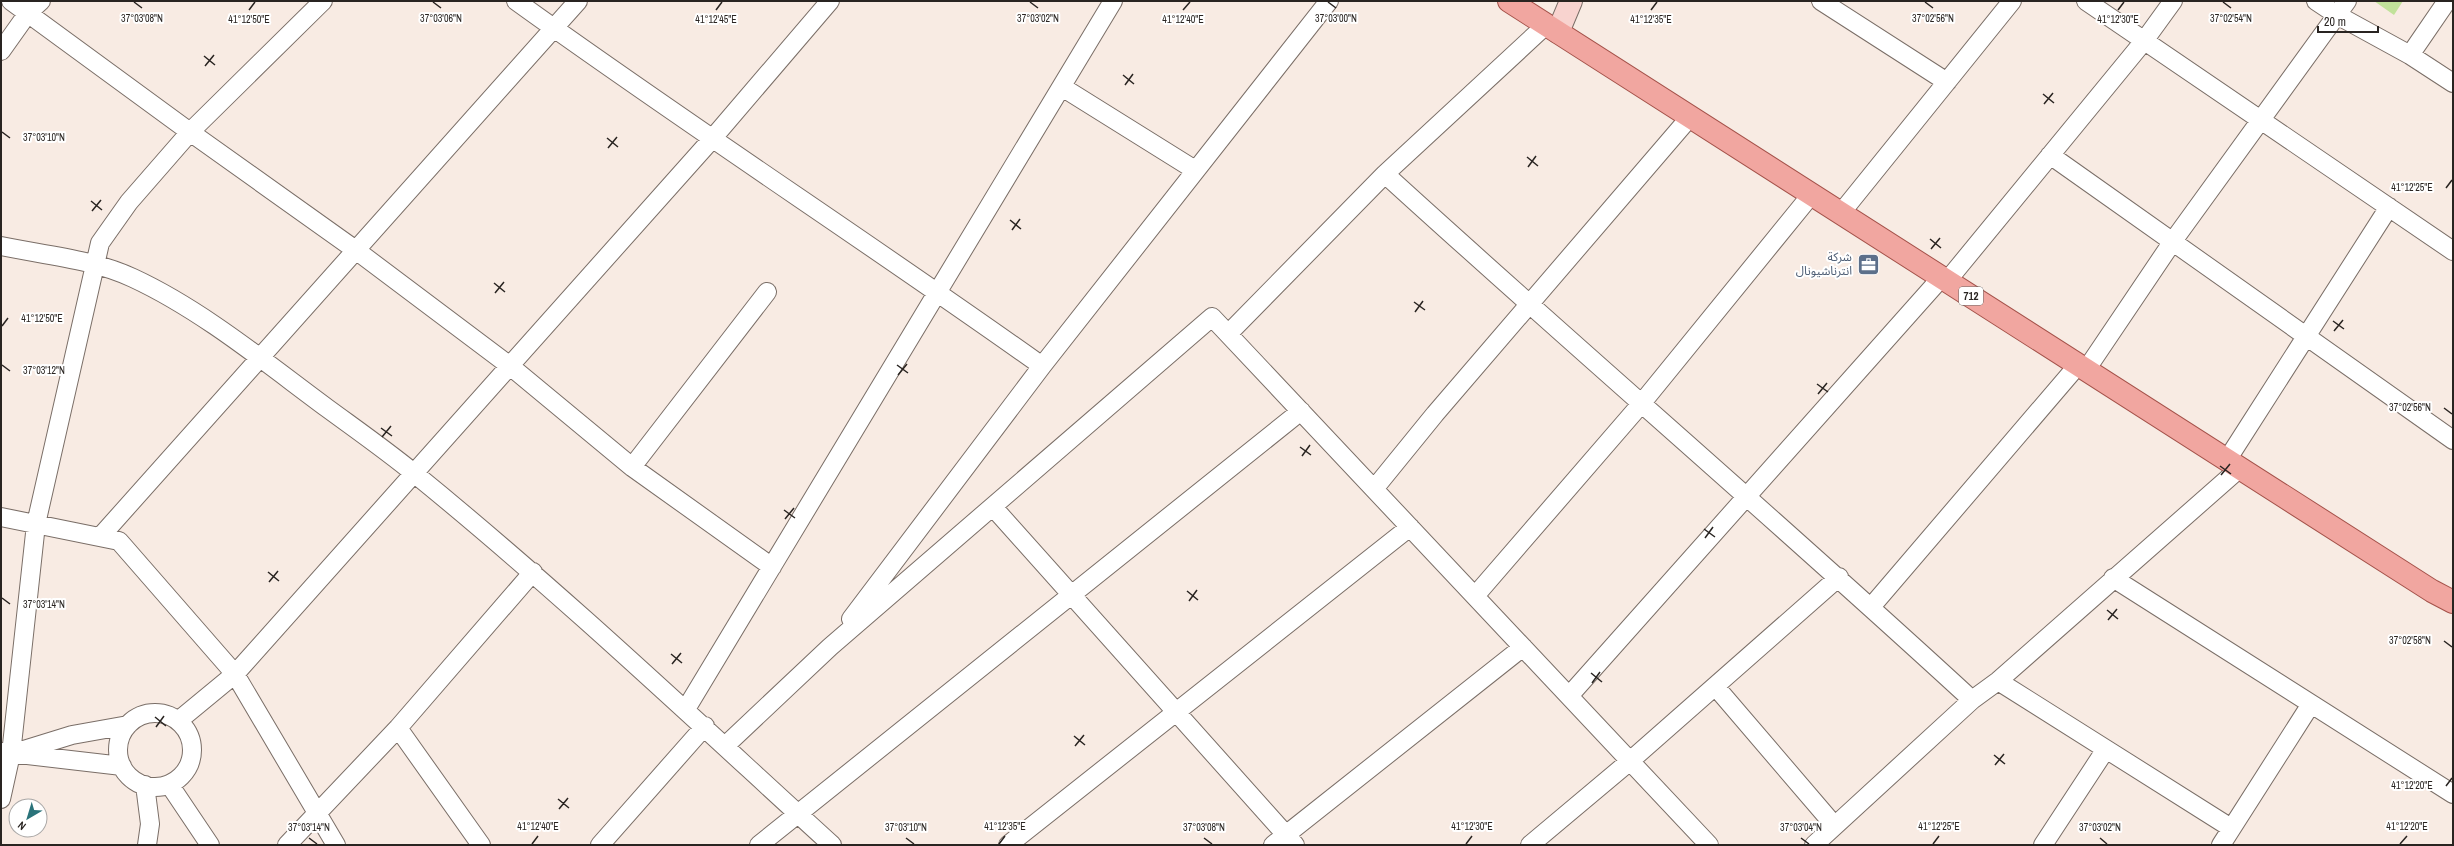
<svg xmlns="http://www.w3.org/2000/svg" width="2454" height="846" font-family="'Archivo Narrow','Noto Sans Arabic',sans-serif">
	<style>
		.green { fill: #c1e29a }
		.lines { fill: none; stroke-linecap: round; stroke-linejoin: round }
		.street-casing { stroke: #7a6e67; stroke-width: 20 }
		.secondary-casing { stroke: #7a6e67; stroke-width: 24 }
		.primary-casing { stroke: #a4524a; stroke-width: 24 }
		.street { stroke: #fff; stroke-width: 18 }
		.secondary { stroke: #f8d3cf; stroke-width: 22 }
		.primary { stroke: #f1a6a0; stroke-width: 22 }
		.ticks { fill: none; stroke: #292421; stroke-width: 1.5 }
		.labels { text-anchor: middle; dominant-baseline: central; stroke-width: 4; stroke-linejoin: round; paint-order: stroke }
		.shield { fill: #fff; stroke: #696664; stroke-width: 1 }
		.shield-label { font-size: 11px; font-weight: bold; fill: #292421 }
		.service-label { font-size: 12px; fill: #4e5e75; stroke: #fff; text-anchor: end }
		.ticks-label { font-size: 10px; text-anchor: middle; fill: #292421; stroke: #fff; stroke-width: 4; stroke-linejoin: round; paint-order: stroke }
	</style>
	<rect width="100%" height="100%" fill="#f8ebe3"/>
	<!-- green -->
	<path class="green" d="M2374 1H2403L2394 15Z"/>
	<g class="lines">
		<defs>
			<path id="street" d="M11 1 190 132 357 251 510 366 632 467 772 567
				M516 1C689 126 868 242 1042 366
				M1821 1 1947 82
				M2086 1 2453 251
				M2316 1 2337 15 2410 55 2453 83
				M1 51 28 13 41 1
				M2410 55 2447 1
				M1062 87 1195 170
				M2050 155 2453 440
				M1385 174C1579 351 1779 522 1972 700
				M1841 213 2012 1
				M1 246C44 255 93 259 133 278 202 310 266 363 327 408 357 430 387 451 415 474 560 592 695 720 832 845
				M1947 281 2144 41 2173 1
				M1228 334 1385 174 1546 25
				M2086 370 2173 241 2347 1
				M2227 460 2389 207
				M632 467 767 292
				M1374 489 1435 414 1690 117
				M993 507 1295 845
				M1 517 119 541 235 674 336 845
				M101 536 578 1
				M2113 578 2453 794
				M1475 596 1641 404 1811 195
				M1871 607 2078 365
				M851 619 1042 366 1329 1
				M1998 681 2231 828
				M1715 686 1834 825
				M1569 696 1941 278
				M686 709 1113 1
				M118 750a37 37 0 1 1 74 0a37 37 0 1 1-74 0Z
				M178 721 235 674 712 139 830 1
				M398 728 481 845
				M725 746 830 647 1212 317 1709 845
				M1 752 122 766
				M17 752 72 735 128 725
				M169 784 210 845
				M145 785 150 824 147 845
				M1 799 11 754 36 524 100 243 129 202 190 132 323 1
				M287 845 398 728 533 572
				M600 845 705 726
				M759 845 1301 411
				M1008 845 1410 527
				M1273 845 1523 647
				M1530 845 1630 761 1839 577
				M1814 845 1972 700 1998 681 2240 468
				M2043 845 2106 749
				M2221 845 2311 704"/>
			<path id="secondary" d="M1558 32 1571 1"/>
			<path id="primary" d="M1509 1 2432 591 2453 602"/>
		</defs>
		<!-- street casing -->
		<use href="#street" class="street-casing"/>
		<!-- secondary casing -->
		<use href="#secondary" class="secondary-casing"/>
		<!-- primary casing -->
		<use href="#primary" class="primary-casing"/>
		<!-- street -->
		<use href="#street" class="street"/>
		<!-- secondary -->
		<use href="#secondary" class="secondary"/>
		<!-- primary -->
		<use href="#primary" class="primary"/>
	</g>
	<!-- ticks -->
	<path class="ticks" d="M134 2 142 8M433 2 441 8M1030 2 1038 8M1328 2 1336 8M1925 2 1933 8M2223 2 2231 8M249 10 255 2M716 10 722 2M1183 10 1190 2M1651 10 1657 2M2118 10 2124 2M204 56 215 65M205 66 214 55M1123 75 1134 84M1125 85 1133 74M2043 94 2054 103M2044 104 2053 93M2 132 10 138M607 138 618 147M608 148 617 137M1527 157 1538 166M1528 167 1536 156M2446 188 2452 180M91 201 102 210M92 211 101 200M1010 220 1021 229M1012 230 1020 219M1930 239 1941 248M1931 249 1940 238M494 283 505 292M495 293 504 282M1414 302 1425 310M1415 312 1423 301M2333 321 2344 329M2 326 8 318M2334 331 2343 320M2 365 10 371M897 365 908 373M898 375 907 364M1817 384 1828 392M1818 394 1827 383M2444 408 2452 414M381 428 392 436M382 437 391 426M1300 447 1311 455M1302 456 1310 445M2220 466 2231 474M2221 475 2230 464M784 510 795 518M785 519 794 508M1704 529 1715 537M1705 538 1713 527M268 572 279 581M269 582 278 571M1187 591 1198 600M2 598 10 604M1189 601 1197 590M2107 610 2118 619M2108 620 2117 609M2444 641 2452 647M671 654 682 663M672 664 681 653M1591 673 1602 682M1592 683 1600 672M155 717 166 726M156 727 164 716M1074 736 1085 745M1075 746 1084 735M1994 755 2005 764M1995 765 2004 754M2446 786 2452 778M558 799 569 808M559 809 568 798M309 838 317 844M906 838 914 844M1204 838 1212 844M1801 838 1809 844M2100 838 2107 844M532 844 538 836M999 844 1005 836M1466 844 1472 836M1933 844 1939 836M2400 844 2407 836"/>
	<!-- icons -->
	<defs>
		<symbol id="office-square" viewBox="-11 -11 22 22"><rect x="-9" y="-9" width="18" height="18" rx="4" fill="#5c6f8a" stroke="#fff"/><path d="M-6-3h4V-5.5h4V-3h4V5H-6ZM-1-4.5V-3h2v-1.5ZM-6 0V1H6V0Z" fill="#fff"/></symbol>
	</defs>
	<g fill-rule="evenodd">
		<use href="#office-square" x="1856" y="252" width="25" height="25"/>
	</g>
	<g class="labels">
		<!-- shield labels -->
		<rect class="shield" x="1959" y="287" width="24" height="18" rx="3"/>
		<g class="shield-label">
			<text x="1971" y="296">712</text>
		</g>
		<!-- service labels -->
		<g class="service-label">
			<text x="1852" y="257">شركة<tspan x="1852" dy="14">انترناشيونال</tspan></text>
		</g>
	</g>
	<g class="ticks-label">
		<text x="142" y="22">37°03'08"N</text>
		<text x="441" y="22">37°03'06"N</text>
		<text x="1038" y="22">37°03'02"N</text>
		<text x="1336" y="22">37°03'00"N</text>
		<text x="1933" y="22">37°02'56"N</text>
		<text x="2231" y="22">37°02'54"N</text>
		<text x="249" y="23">41°12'50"E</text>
		<text x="716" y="23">41°12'45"E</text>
		<text x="1183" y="23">41°12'40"E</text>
		<text x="1651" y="23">41°12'35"E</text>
		<text x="2118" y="23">41°12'30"E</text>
		<text x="44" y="141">37°03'10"N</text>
		<text x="2412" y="191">41°12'25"E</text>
		<text x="42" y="322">41°12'50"E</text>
		<text x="44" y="374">37°03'12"N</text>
		<text x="2410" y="411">37°02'56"N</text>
		<text x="44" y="608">37°03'14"N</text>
		<text x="2410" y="644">37°02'58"N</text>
		<text x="2412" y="789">41°12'20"E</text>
		<text x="538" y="830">41°12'40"E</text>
		<text x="1005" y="830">41°12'35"E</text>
		<text x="1472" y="830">41°12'30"E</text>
		<text x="1939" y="830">41°12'25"E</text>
		<text x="2407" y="830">41°12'20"E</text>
		<text x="309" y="831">37°03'14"N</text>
		<text x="906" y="831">37°03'10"N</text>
		<text x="1204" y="831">37°03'08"N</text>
		<text x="1801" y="831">37°03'04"N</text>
		<text x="2100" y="831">37°03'02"N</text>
	</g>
	<!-- border -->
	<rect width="2454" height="846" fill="none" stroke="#292421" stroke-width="4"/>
	<!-- north arrow -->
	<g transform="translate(28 818) rotate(218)"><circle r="19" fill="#ffffff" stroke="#a9a7a6"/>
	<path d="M0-3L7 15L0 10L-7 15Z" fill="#2a737a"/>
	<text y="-6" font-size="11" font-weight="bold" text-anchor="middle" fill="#292421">N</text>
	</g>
	<!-- scale -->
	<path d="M2318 26v6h60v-6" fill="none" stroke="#292421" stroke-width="2"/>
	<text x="2324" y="26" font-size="12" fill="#292421" stroke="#ffffff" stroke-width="3" paint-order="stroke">20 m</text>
</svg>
